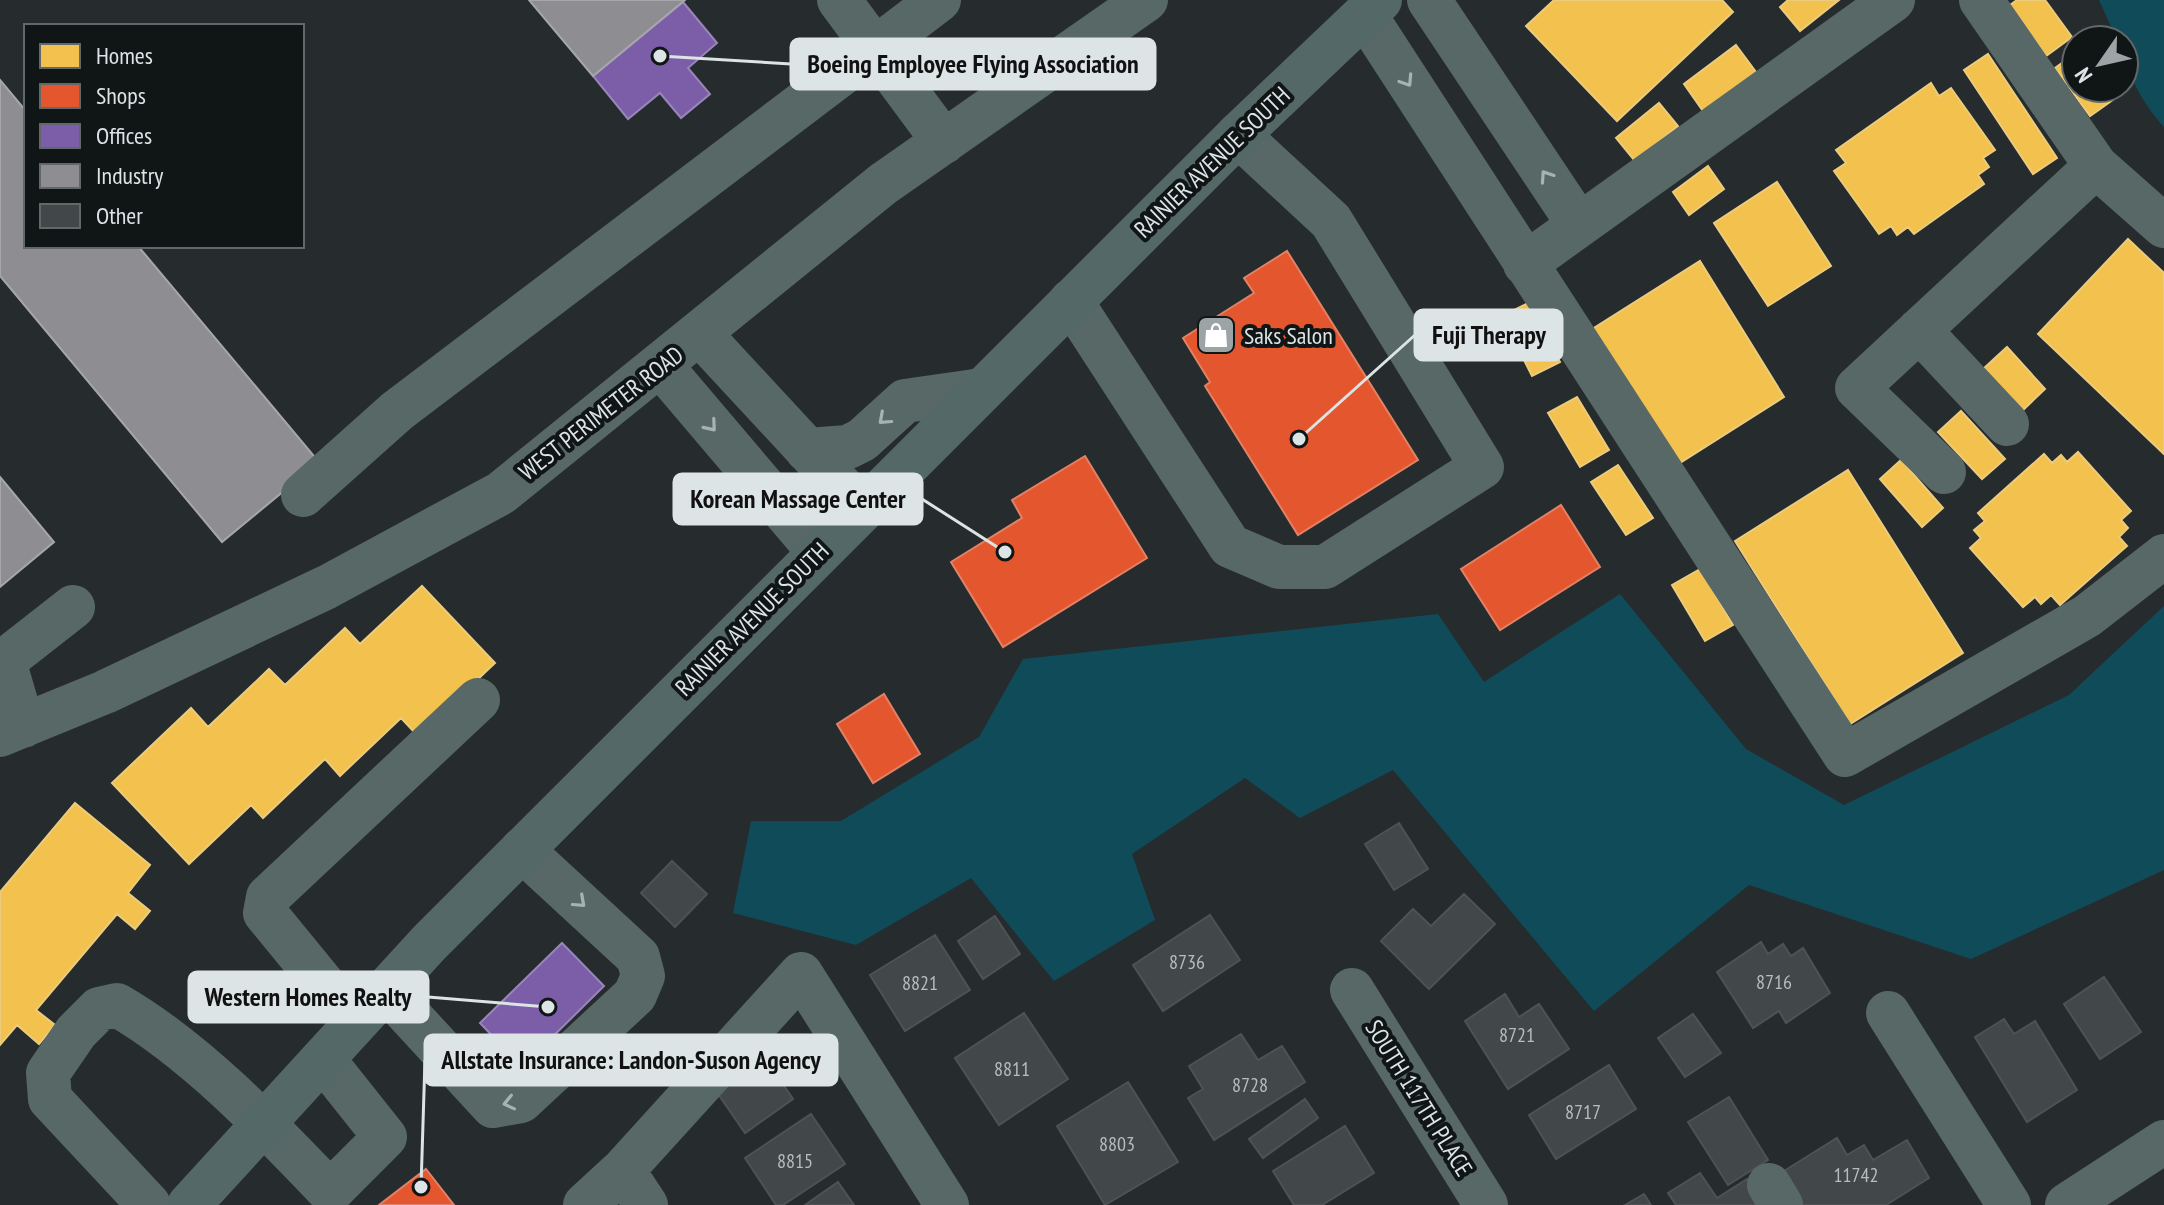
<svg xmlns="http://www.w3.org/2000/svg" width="2164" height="1205" font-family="'PT Sans Narrow',sans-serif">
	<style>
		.green { fill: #104b5a }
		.homes { fill: #f2c14e; stroke: #eccc7c; stroke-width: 2 }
		.shops { fill: #e4572e; stroke: #e28165; stroke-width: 2 }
		.offices { fill: #7b5ea7; stroke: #9886ba; stroke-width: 2 }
		.industry { fill: #8d8d92; stroke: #a5a7ab; stroke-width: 2 }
		.building { fill: #424749; stroke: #4e5254; stroke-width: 2 }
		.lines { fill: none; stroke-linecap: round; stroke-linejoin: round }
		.minor { stroke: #576867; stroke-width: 44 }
		.major { stroke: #556868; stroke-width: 44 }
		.oneway { stroke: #a7b2b3 }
		.labels { text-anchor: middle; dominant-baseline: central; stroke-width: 8; stroke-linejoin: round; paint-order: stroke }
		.number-label { font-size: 20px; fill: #b6bdbf }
		.street-label { font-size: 24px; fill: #dde4e6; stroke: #101516 }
		.poi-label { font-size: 24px; fill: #dde4e6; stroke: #101516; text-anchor: start }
		.leader { fill: none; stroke: #dde4e6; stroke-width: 3 }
		.callout-dot { fill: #dde4e6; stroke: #101516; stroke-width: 3 }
		.callout { fill: #dde4e6; stroke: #dde4e6; stroke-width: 3 }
		.callout-label { font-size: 26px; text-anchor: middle; font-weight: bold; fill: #111 }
	</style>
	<rect width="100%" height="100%" fill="#262c2e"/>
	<!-- green -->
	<path class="green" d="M2099 0H2164V127C2143 103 2124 73 2124 40H2117Z
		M1620 594 1746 749 1844 805 2069 695 2164 606V870L1971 959 1749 885 1594 1011 1393 770 1300 818 1245 778 1132 854 1155 920 1054 981 971 878 856 945 733 913 751 821H841L979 737 1023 659 1438 614 1484 682Z"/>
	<!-- homes -->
	<path class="homes" d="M1554 0H1722L1733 12 1617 121 1526 26Z
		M1788 0H1839L1800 31 1780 7Z
		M2017 0H2045L2072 37 2046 56 2010 5Z
		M1736 45 1756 72 1703 111 1684 84Z
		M2076 53V88H2105L2114 99 2090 116 2055 68Z
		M1988 54 2057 158 2033 174 1964 70Z
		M1931 83 1939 96 1951 88 1995 150 1983 158 1989 167 1978 175 1984 184 1914 234 1908 227 1897 235 1891 226 1879 234 1834 171 1846 163 1836 150Z
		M1659 103 1678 126 1635 161 1616 138Z
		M1708 166 1724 189 1689 215 1673 192Z
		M1777 182 1831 266 1768 306 1714 223Z
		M2128 239 2164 273V454L2038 334Z
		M1700 261 1784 397 1675 466 1589 331Z
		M1530 302 1560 362 1532 376 1502 316Z
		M2007 347 2045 389 2022 411 1983 369Z
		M1577 397 1609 450 1580 467 1548 413Z
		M1961 411 2005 459 1982 479 1938 432Z
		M2078 452 2131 511 2121 520 2128 528 2119 537 2127 546 2060 605 2051 595 2041 604 2035 597 2023 607 1970 548 1981 538 1974 530 1985 521 1978 513 2044 454 2052 463 2061 455 2067 462Z
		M1901 460 1943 508 1922 527 1880 479Z
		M1618 465 1653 518 1626 535 1591 482Z
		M1848 470 1963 653 1850 724 1735 541Z
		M1700 569 1733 625 1705 641 1672 585Z
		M422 586 495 663 418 736 401 718 340 776 325 759 263 818 251 805 189 864 112 783 191 708 208 727 269 669 285 685 345 628 360 644Z
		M75 803 150 865 128 893 150 911 135 929 117 914 36 1010 55 1025 39 1044 17 1025 0 1045V892Z"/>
	<!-- shops -->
	<path class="shops" d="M1287 251 1418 460 1298 535 1205 386 1210 382 1183 338 1254 293 1244 278Z
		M1085 456 1147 558 1003 647 951 562 1022 518 1012 500Z
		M1561 505 1600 567 1500 630 1461 569Z
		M884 694 920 754 873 783 837 724Z
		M426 1169 454 1205H379Z"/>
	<!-- offices -->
	<path class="offices" d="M683 2 717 43 688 68 710 94 681 118 660 93 628 119 593 76Z
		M562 943 604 986 522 1067 480 1023Z"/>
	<!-- industry -->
	<path class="industry" d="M529 0H685L593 76Z
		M0 80 26 111V246H138L319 462 222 542 0 276Z
		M0 477 54 542 0 587Z"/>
	<!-- building -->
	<path class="building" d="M1399 823 1428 869 1394 890 1365 844Z
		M672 861 707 894 675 927 641 893Z
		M1464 894 1495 924 1429 989 1381 941 1413 909 1431 926Z
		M1210 915 1240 960 1163 1011 1133 965Z
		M995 916 1020 954 983 979 958 941Z
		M935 935 970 990 905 1031 870 975Z
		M1761 942 1768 954 1783 944 1791 956 1803 948 1830 993 1786 1023 1779 1011 1753 1028 1717 972Z
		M2104 977 2141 1032 2100 1059 2064 1004Z
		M1505 994 1519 1017 1539 1004 1569 1049 1508 1089 1465 1021Z
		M1024 1013 1068 1079 999 1125 955 1058Z
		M1693 1014 1721 1053 1685 1077 1658 1038Z
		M2004 1019 2014 1034 2035 1021 2077 1090 2027 1122 1975 1037Z
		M1241 1034 1258 1060 1282 1046 1305 1082 1214 1140 1188 1098 1203 1089 1189 1066Z
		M763 1055 793 1099 745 1133 714 1088Z
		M1609 1065 1636 1109 1556 1159 1529 1115Z
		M1128 1082 1178 1162 1105 1205 1057 1126Z
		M1729 1097 1768 1160 1728 1185 1688 1122Z
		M1305 1099 1318 1118 1263 1158 1249 1139Z
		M811 1114 845 1164 783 1205H776L745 1158Z
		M1345 1126 1374 1173 1322 1205H1294L1273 1171Z
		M1837 1138 1847 1155 1864 1145 1873 1160 1907 1140 1929 1178 1886 1205H1803L1784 1171Z
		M1700 1173 1717 1198 1747 1179 1764 1205H1676L1668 1193Z
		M838 1182 854 1205H805Z
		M1644 1194 1651 1205H1625Z"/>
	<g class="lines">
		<!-- minor -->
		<path class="minor" d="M839 0 944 142
			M1429 0 1579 225
			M1981 0 2096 166 2164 226
			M1365 15 1845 755 2087 616 2164 556
			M1525 264 1893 0
			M1071 301 1230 546 1279 567H1325L1482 467 1331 221 1238 135
			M1919 330 2007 424
			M700 334 862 509
			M661 366 819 552
			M807 450 848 447 862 440 905 401 982 390
			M1944 472 1857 388 2096 166
			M303 495 397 411 939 0
			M23 726 4 661 73 607
			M0 735 105 692 327 587 501 493 883 184 1146 0
			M386 990 493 1106 521 1101 635 995 643 976 638 957 522 850
			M1352 990 1486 1205
			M1888 1013 2009 1205
			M355 1023 265 913 268 897 478 700
			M623 1170 646 1205
			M1769 1185 1781 1205
			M149 1205 50 1099 48 1073 76 1032 99 1009 117 1005C195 1050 268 1127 330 1192L385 1137 323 1059
			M585 1205 623 1170 801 974 947 1205
			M2067 1205 2164 1142"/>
		<!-- major -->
		<path class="major" d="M189 1205 429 943 1238 135 1380 0"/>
	</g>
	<!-- one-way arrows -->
	<defs><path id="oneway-chevron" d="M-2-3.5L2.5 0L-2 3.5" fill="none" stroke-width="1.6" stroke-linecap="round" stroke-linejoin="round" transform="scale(2)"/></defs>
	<g class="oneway">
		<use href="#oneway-chevron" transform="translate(1407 81) rotate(57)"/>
		<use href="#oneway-chevron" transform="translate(1546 176) rotate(-124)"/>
		<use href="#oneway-chevron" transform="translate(884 419) rotate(138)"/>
		<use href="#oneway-chevron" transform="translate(711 426) rotate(50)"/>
		<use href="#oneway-chevron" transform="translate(580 902) rotate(42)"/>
		<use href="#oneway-chevron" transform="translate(509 1103) rotate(167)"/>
	</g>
	<!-- icons -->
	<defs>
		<symbol id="shop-square" viewBox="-11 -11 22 22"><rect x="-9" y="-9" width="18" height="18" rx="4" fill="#9da4a6" stroke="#101516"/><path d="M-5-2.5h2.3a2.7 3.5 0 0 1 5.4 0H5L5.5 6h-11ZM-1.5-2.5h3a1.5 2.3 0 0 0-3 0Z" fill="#fff"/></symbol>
	</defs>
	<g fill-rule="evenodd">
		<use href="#shop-square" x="1194" y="313" width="44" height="44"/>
	</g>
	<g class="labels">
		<!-- number labels -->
		<g class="number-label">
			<text x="1187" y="962">8736</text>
			<text x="1774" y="982">8716</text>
			<text x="920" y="983">8821</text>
			<text x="1517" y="1035">8721</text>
			<text x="1012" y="1069">8811</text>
			<text x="1250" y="1085">8728</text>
			<text x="1583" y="1112">8717</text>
			<text x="1117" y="1144">8803</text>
			<text x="795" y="1161">8815</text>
			<text x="1856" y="1175">11742</text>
		</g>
		<!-- street labels -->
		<g class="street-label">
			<text transform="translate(1212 162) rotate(-44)">RAINIER AVENUE SOUTH</text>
			<text transform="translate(601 413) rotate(-38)">WEST PERIMETER ROAD</text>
			<text transform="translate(752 619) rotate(-45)">RAINIER AVENUE SOUTH</text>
			<text transform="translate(1419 1098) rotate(58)">SOUTH 117TH PLACE</text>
		</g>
		<!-- poi labels -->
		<g class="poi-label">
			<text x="1244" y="335">Saks Salon</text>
		</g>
	</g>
	<!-- callouts -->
	<path class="leader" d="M660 56L791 64M1299 439L1415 335M1005 552L922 499M548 1007L428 997M421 1187L425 1060"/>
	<g class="callout-dot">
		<circle cx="660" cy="56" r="8"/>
		<circle cx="1299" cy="439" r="8"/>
		<circle cx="1005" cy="552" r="8"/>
		<circle cx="548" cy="1007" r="8"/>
		<circle cx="421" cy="1187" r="8"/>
	</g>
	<g class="callout">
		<rect x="791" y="39" width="364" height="50" rx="8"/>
		<rect x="1415" y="310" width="147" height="50" rx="8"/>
		<rect x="674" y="474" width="248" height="50" rx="8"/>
		<rect x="189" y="972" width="239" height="50" rx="8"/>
		<rect x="425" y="1035" width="412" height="50" rx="8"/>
	</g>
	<g class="callout-label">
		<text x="973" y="73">Boeing Employee Flying Association</text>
		<text x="1489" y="344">Fuji Therapy</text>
		<text x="798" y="508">Korean Massage Center</text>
		<text x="308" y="1006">Western Homes Realty</text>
		<text x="631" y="1069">Allstate Insurance: Landon-Suson Agency</text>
	</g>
	<!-- legend -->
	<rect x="24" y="24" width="280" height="224" fill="#101516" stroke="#626869" stroke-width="2"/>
	<rect x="40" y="44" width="40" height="24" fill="#f2c14e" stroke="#626869" stroke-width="2"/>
	<text x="96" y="64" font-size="24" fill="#dde4e6">Homes</text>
	<rect x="40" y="84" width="40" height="24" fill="#e4572e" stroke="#626869" stroke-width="2"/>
	<text x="96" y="104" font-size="24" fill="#dde4e6">Shops</text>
	<rect x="40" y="124" width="40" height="24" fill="#7b5ea7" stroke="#626869" stroke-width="2"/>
	<text x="96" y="144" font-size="24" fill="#dde4e6">Offices</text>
	<rect x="40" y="164" width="40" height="24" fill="#8d8d92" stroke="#626869" stroke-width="2"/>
	<text x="96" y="184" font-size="24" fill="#dde4e6">Industry</text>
	<rect x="40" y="204" width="40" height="24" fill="#424749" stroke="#626869" stroke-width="2"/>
	<text x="96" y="224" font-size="24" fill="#dde4e6">Other</text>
	<!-- north arrow -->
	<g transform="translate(2100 64) rotate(236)"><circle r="38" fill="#101516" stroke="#626869" stroke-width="2"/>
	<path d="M0-6L14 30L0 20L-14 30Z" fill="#9da4a6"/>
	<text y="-12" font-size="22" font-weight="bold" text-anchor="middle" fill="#dde4e6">N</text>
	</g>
</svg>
